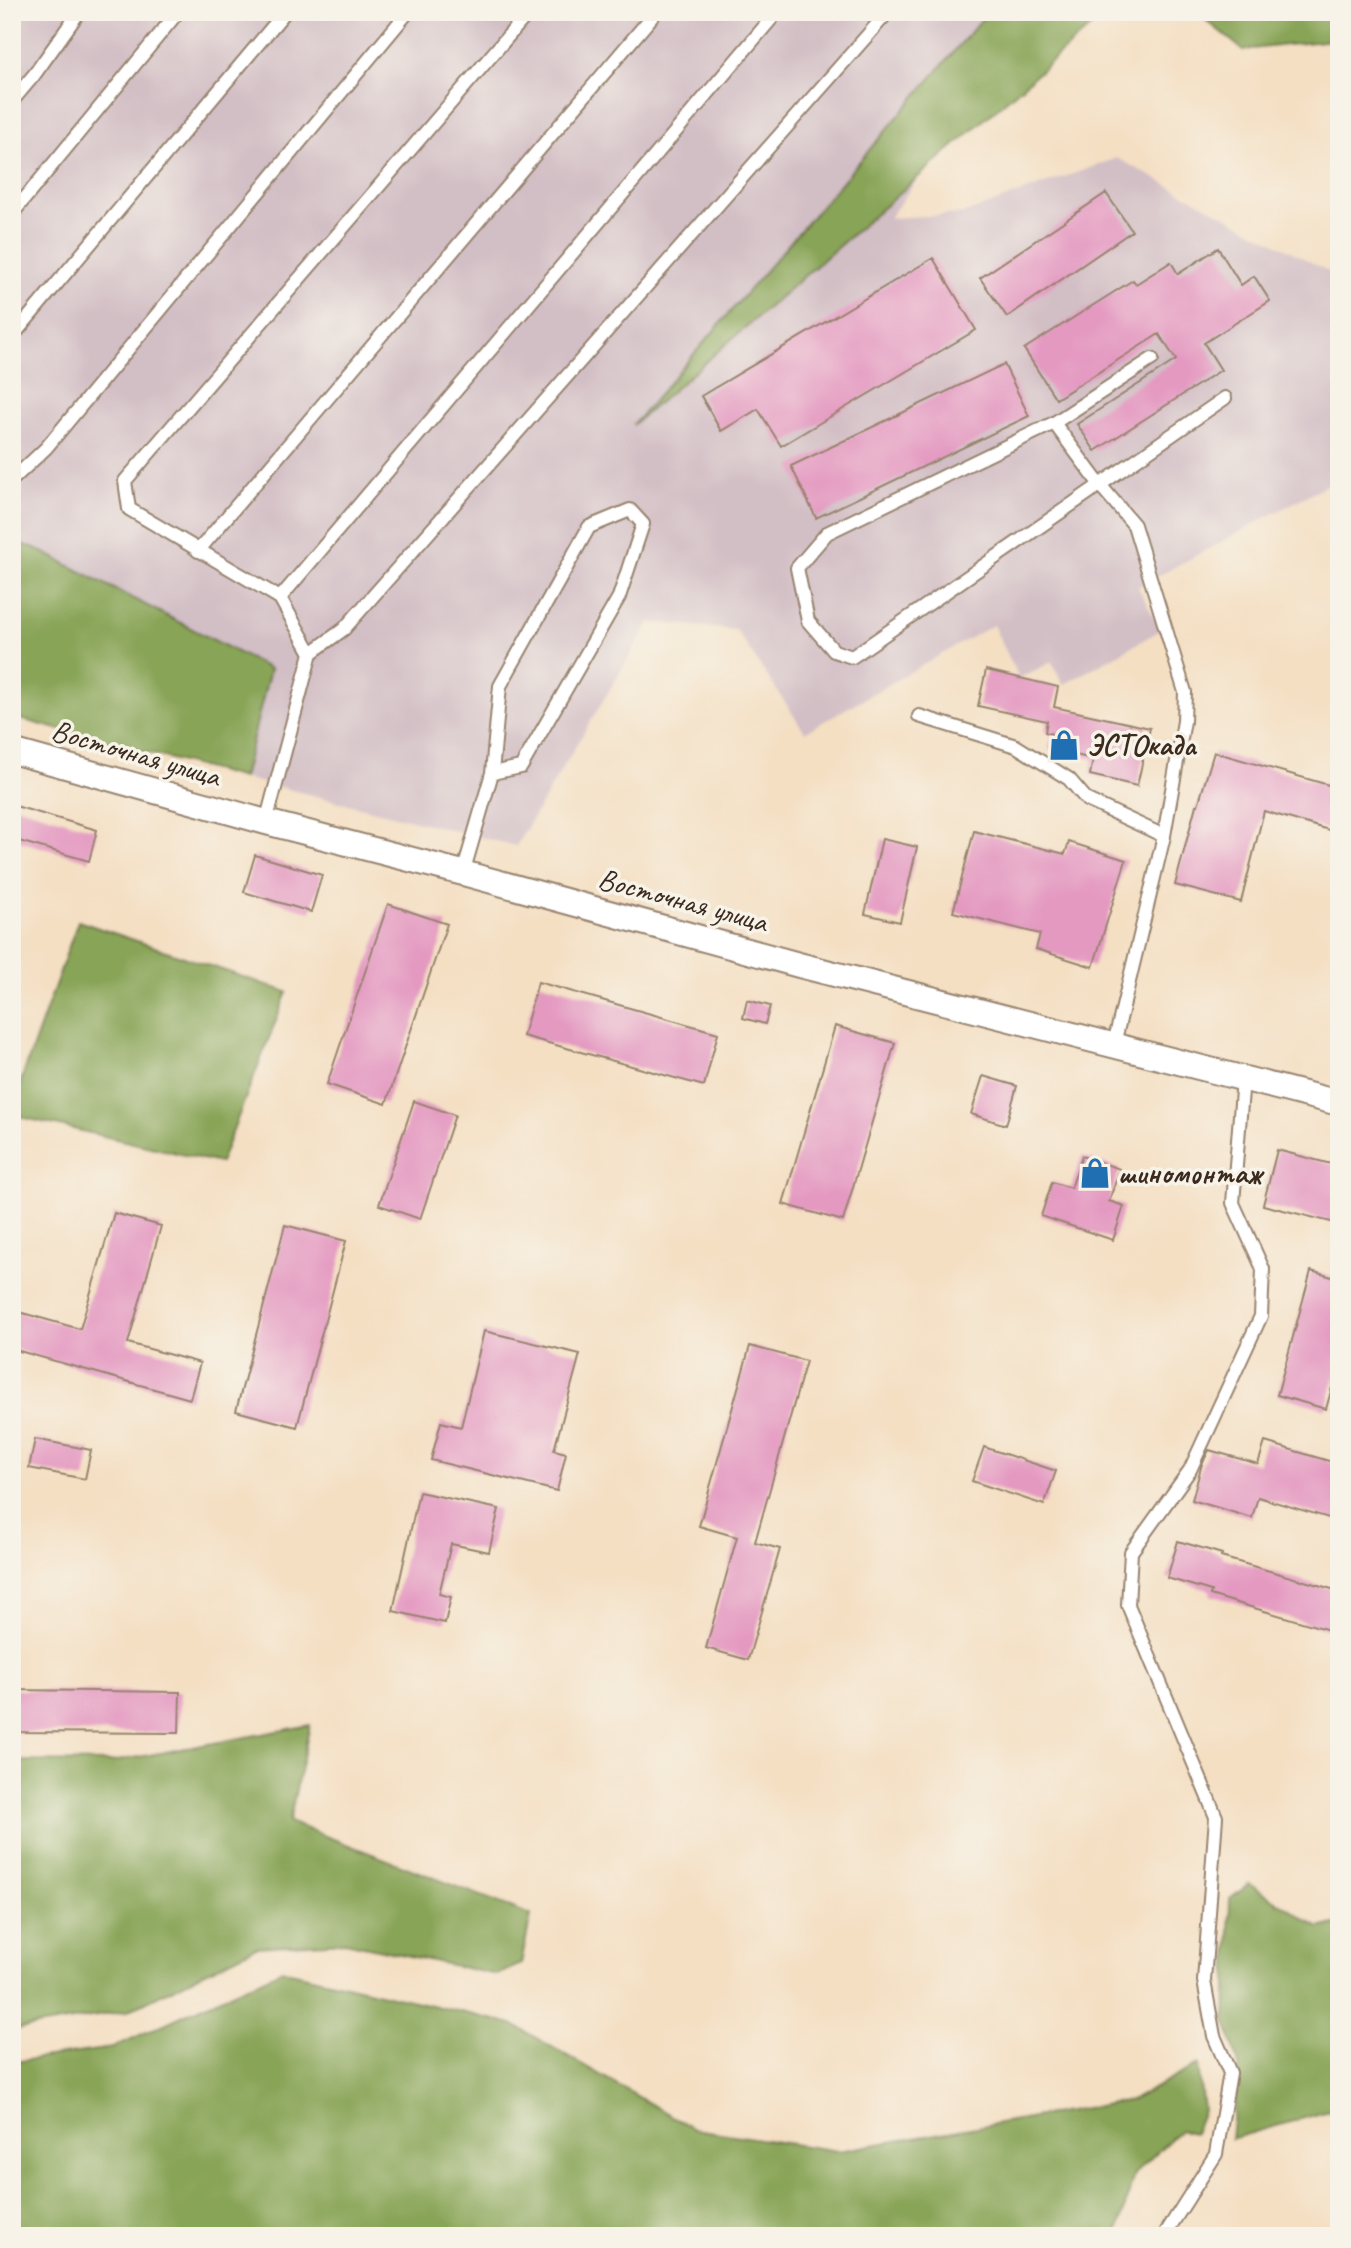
<svg xmlns="http://www.w3.org/2000/svg" width="1351" height="2248" font-family="Caveat,sans-serif">
	<style>
		.industrial { fill: #d2bec5 }
		.forest { fill: #88a456; stroke: #62673a; stroke-width: 2 }
		.building { fill: #e499c1 }
		.lines { fill: none; stroke-linecap: round; stroke-linejoin: round }
		.lane-casing { stroke: #988470; stroke-width: 16 }
		.street-casing { stroke: #988470; stroke-width: 28 }
		.lane { stroke: #fff; stroke-width: 12 }
		.street { stroke: #fff; stroke-width: 24 }
		.labels { text-anchor: middle; dominant-baseline: central; stroke-width: 7; stroke-linejoin: round; paint-order: stroke }
		.poi-label { font-size: 30px; font-weight: bold; fill: #3b2a1e; stroke: #f7f3e8; text-anchor: start }
		.street-label { font-size: 30px; fill: #3b2a1e; stroke: #f7f3e8 }
	</style>
	<rect width="100%" height="100%" fill="#f7f3e8"/>
	<filter id="ink" filterUnits="userSpaceOnUse"><feTurbulence type="fractalNoise" baseFrequency=".0143" numOctaves="2"/><feDisplacementMap in="SourceGraphic" scale="14" xChannelSelector="R" yChannelSelector="G"/><feConvolveMatrix kernelMatrix="1 2 1 2 8 2 1 2 1" color-interpolation-filters="sRGB"/></filter>
	<filter id="wash" filterUnits="userSpaceOnUse"><feTurbulence type="fractalNoise" baseFrequency=".00686" numOctaves="4" result="noise"/><feDisplacementMap in="SourceGraphic" scale="28" xChannelSelector="R" yChannelSelector="G"/><feGaussianBlur stdDeviation="1.57" result="paint"/><feColorMatrix in="noise" values="0 0 0 0 0 0 0 0 0 0 0 0 0 0 0 0 0 1.4 0 .05"/><feComposite in="paint" operator="in"/></filter>
	<g filter="url(#wash)">
		<rect width="100%" height="100%" fill="#f4dfc3"/>
		<!-- industrial -->
		<path class="industrial" d="M12 12H1041L889 218 962 214 1117 158 1339 277V478L1138 587 1161 630 1063 685 1052 662 1019 678 993 625 805 732 736 630 650 622 516 846 243 778 269 669 33 547 12 543Z"/>
		<!-- forest -->
		<path class="forest" d="M988 12H1108L633 425Z
			M1196 12H1339V48L1332 40 1243 50Z
			M12 543 33 547 270 669 243 778 12 717Z
			M78 921 287 992 220 1163 12 1115V1106Z
			M310 1725 289 1822 531 1915 521 1964 497 1975 345 1942 256 1947 127 2011 12 2030V1761L112 1762Z
			M1249 1884 1319 1928 1339 1923V2108L1231 2139 1239 2065 1226 2022 1230 1899Z
			M282 1970 512 2024 694 2129 838 2151 1132 2100 1198 2065 1203 2110 1194 2133 1180 2130 1134 2174 1117 2236H12V2062L112 2048Z"/>
		<g id="blocks">
			<!-- building -->
			<path class="building" d="M1106 193 1132 231 1007 317 980 278Z
				M1218 248 1241 285 1254 276 1270 301 1204 343 1221 370 1095 451 1077 424 1176 360 1159 334 1056 399 1024 349 1133 280 1136 284 1171 262 1178 274Z
				M933 258 976 330 781 446 758 409 721 431 701 396Z
				M1004 364 1029 416 816 518 791 466Z
				M986 670 1058 687 1054 707 1150 728 1137 786 1090 775 1093 759 1049 749 1052 734 1045 732 1047 721 978 706Z
				M1214 752 1339 788V833L1264 811 1241 902 1175 885 1196 805H1198Z
				M12 805 97 830 89 861 12 839Z
				M974 831 1065 854 1069 842 1126 860 1093 967 1036 949 1040 934 953 912Z
				M882 839 917 847 900 922 865 914Z
				M255 855 322 875 311 912 244 892Z
				M388 904 447 924 386 1104 327 1084Z
				M538 982 718 1033 704 1086 523 1036Z
				M747 1000 770 1006 765 1024 743 1018Z
				M835 1026 895 1043 843 1221 783 1204Z
				M983 1076 1017 1086 1006 1125 971 1114Z
				M414 1101 455 1115 420 1219 379 1205Z
				M1277 1150 1339 1166V1224L1263 1205Z
				M1082 1156 1120 1169 1109 1201 1124 1206 1113 1240 1041 1216 1052 1182 1071 1188Z
				M114 1213 161 1226 128 1343 200 1363 190 1399 12 1349V1310L80 1329Z
				M285 1225 346 1241 297 1427 236 1411Z
				M1311 1271 1339 1279V1362L1326 1409 1277 1395Z
				M484 1331 580 1354 554 1450 566 1453 557 1491 431 1460 441 1422 461 1427Z
				M750 1346 806 1361 755 1542 780 1549 748 1660 706 1648 737 1537 699 1526Z
				M35 1439 91 1450 85 1479 29 1468Z
				M1265 1442 1339 1464V1521L1258 1497 1252 1518 1192 1500 1202 1464 1209 1450 1258 1464Z
				M984 1447 1056 1471 1044 1505 972 1481Z
				M419 1492 499 1509 489 1552 451 1544 439 1594 451 1597 445 1623 393 1611Z
				M1178 1541 1222 1554 1221 1557 1339 1591V1633L1210 1595 1211 1591 1167 1578Z
				M12 1690 180 1692 179 1733 12 1732Z"/>
		</g>
	</g>
	<g filter="url(#ink)">
		<use href="#blocks" fill-opacity="0" stroke="#988470" stroke-width="2"/>
		<g class="lines">
			<defs>
				<path id="lane" d="M12 13 13 12
					M12 101 34 75 79 12
					M12 214 178 12
					M12 337 285 12
					M1054 423 1152 359
					M12 480 46 448 408 12
					M198 551 656 12
					M280 598 777 12
					M311 653 280 598 129 509 125 481 529 12
					M919 716 1016 746 1069 779 1087 800 1164 836
					M266 822 311 653 344 629 888 12
					M463 873 492 773 500 686 589 527 630 510 643 524 619 597 521 767 492 773
					M1114 1044 1164 836 1184 721 1185 692 1134 525 1100 485 1054 423 827 533 797 568 808 621 834 651 852 657 1225 398
					M1164 2236 1216 2154 1230 2073 1214 2036 1204 1981 1216 1817 1128 1605 1131 1552 1190 1470 1261 1316 1263 1269 1233 1203 1243 1078"/>
				<path id="street" d="M12 751 266 822 463 873 799 965 1339 1103"/>
			</defs>
			<!-- lane casing -->
			<use href="#lane" class="lane-casing"/>
			<!-- street casing -->
			<use href="#street" class="street-casing"/>
			<!-- lane -->
			<use href="#lane" class="lane"/>
			<!-- street -->
			<use href="#street" class="street"/>
		</g>
	</g>
	<!-- icons -->
	<defs>
		<symbol id="shop-bare" viewBox="-9 -9 18 18"><path d="M-5-2.5h2.3a2.7 3.5 0 0 1 5.4 0H5L5.5 6h-11ZM-1.5-2.5h3a1.5 2.3 0 0 0-3 0Z" fill="#1f6fb2" stroke="#f7f3e8" stroke-width="2.5" paint-order="stroke"/></symbol>
	</defs>
	<g fill-rule="evenodd">
		<use href="#shop-bare" x="1042" y="723" width="44" height="44"/>
		<use href="#shop-bare" x="1073" y="1151" width="44" height="44"/>
	</g>
	<g class="labels">
		<!-- poi labels -->
		<g class="poi-label">
			<text x="1087" y="745">ЭСТОкада</text>
			<text x="1118" y="1173">шиномонтаж</text>
		</g>
		<!-- street labels -->
		<g class="street-label">
			<text transform="translate(136 753) rotate(16)">Восточная улица</text>
			<text transform="translate(683 900) rotate(15)">Восточная улица</text>
		</g>
	</g>
	<!-- margin -->
	<rect width="1351" height="2248" fill="none" stroke="#f7f3e8" stroke-width="42"/>
</svg>
